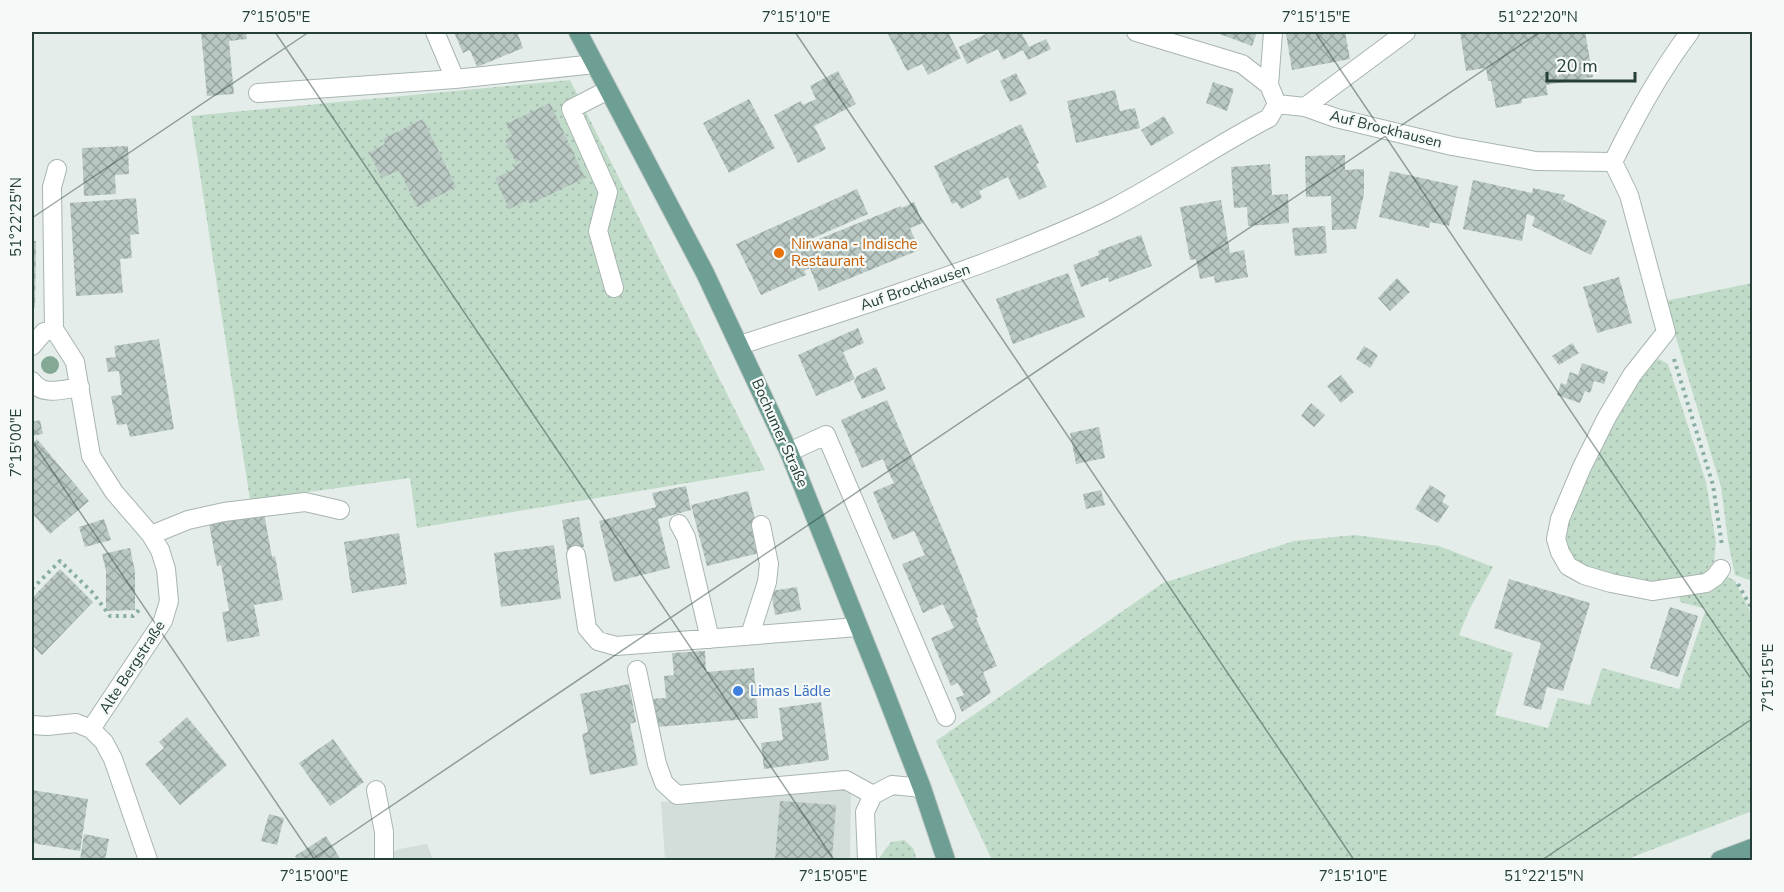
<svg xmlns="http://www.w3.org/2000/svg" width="1784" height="892" font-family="'Nunito Sans',sans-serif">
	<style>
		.built { fill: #d3ddd9 }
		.grass { fill: url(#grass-dots) }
		.building { fill: url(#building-cross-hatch) }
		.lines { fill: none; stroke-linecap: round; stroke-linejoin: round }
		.minor-casing { stroke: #a8b5b1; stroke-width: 20 }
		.major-casing { stroke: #c2c9c7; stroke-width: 20 }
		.path { stroke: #88aea4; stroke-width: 4; stroke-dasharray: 3 4.5; stroke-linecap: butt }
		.minor { stroke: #fff; stroke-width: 18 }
		.major { stroke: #6d9f94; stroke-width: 18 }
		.tree { fill: #83a994 }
		.ticks { fill: none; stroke: #253e38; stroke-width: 1.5; stroke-opacity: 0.45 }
		.food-dot { fill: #e8710a; stroke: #f5faf8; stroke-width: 2 }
		.shop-dot { fill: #3f7fe0; stroke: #f5faf8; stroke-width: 2 }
		.labels { text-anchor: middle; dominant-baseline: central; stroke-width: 4.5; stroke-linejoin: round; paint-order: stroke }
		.street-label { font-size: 15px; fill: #253e38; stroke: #f5faf8 }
		.food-label { font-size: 15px; fill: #c56008; stroke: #f5faf8; text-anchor: start }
		.shop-label { font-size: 15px; fill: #366cbe; stroke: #f5faf8; text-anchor: start }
		.neatline { fill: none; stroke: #253e38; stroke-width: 2 }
		.ticks-label { font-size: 15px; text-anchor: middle; fill: #253e38 }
	</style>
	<defs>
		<pattern id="grass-dots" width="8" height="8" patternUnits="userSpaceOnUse" patternTransform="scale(1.5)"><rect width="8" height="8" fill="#c0dcc9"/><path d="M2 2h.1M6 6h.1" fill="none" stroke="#a5bead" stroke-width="1.8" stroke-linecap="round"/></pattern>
		<pattern id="building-cross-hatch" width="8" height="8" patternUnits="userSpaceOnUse" patternTransform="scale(1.5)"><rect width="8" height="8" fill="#bac8c3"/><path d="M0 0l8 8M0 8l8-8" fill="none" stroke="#97a49f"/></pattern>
	</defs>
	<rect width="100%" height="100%" fill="#e5edea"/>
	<!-- built -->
	<path class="built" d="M851 786 850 860H665L661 802Z
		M427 844 433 860H380L399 849Z"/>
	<!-- grass -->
	<path class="grass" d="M570 80 765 470 417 528 410 478 250 500 191 116Z
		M1752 283V581L1735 575 1728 541 1721 487 1665 301Z
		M1659 359 1668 364 1706 482 1716 542 1714 562 1704 575 1656 584 1590 571 1571 559 1565 543 1566 520 1615 416 1653 362Z
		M1355 535 1439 546 1493 567 1469 610 1459 635 1513 653 1495 715 1548 728 1558 698 1590 705 1602 668 1679 689 1706 609 1680 602 1679 591 1721 573 1735 581 1752 616V811L1625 860H992L936 741 1163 583 1294 541Z
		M904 840 913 848 917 860H880V857L891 842Z"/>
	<!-- building -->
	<path class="building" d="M201 32H246L247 39 229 41 234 94 207 96Z
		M454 32H517L523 48 477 67 470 50 463 53Z
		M887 32H948L961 58 928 75 922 64 907 71Z
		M990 32H1021L1029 47 1046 39 1051 49 1028 60 1023 50 1003 60 998 49 967 64 959 47Z
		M1214 32H1257L1252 46Z
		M1302 32H1345L1350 59 1292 70 1286 34Z
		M1460 32H1531L1532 34 1548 32H1585L1593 77 1546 85 1548 95 1522 99V103L1496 108 1491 81H1488L1486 68 1466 71Z
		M838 71 856 104 814 126 826 149 798 163 774 115 801 101 803 105 816 99 810 86Z
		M1016 73 1027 94 1010 102 1000 81Z
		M1213 82 1234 89 1227 111 1206 103Z
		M1115 90 1120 111 1135 108 1140 128 1076 143 1067 101Z
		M749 99 775 148 729 173 703 123Z
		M550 103 585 178 530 204 528 200 509 209 495 178 515 169 514 166 522 162 520 160 516 163 505 140 512 136 506 124Z
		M1164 116 1174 133 1151 146 1141 130Z
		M423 119 456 187 417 207 399 170 382 178 369 153 385 144 383 139Z
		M1021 124 1039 163 1036 164 1047 187 1019 200 1008 177 979 191 982 198 961 209 957 202 952 204 934 166Z
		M128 146 129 174 115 175 116 194 84 196 82 148Z
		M1345 155V170L1364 169V194L1356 229 1332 230 1331 196 1306 197 1305 156Z
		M1270 164 1272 195 1288 194 1289 223 1248 226 1247 207 1234 208 1231 167Z
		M1390 171 1458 186 1449 226 1430 222 1429 228 1379 217Z
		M1473 180 1532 193 1533 188 1565 195 1560 206 1564 200 1607 221 1591 255 1532 226 1535 217 1527 214 1522 241 1463 229Z
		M857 189 868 214 793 247 794 249 901 206 902 208 914 202 923 223 910 228 919 250 819 291 810 268 804 271 806 275 761 295 736 244Z
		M136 198 139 234 130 235 132 258 120 259 123 293 76 296 70 203Z
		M1221 200 1230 253 1244 250 1248 277 1215 283 1214 276 1200 279 1196 259 1190 260 1180 207Z
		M1325 226 1327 253 1295 256 1292 228Z
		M1141 235 1152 266 1109 282 1108 277 1081 287 1073 265 1099 255 1098 251Z
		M32 241H36L35 308H32Z
		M1068 273 1085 317 1013 344 996 299Z
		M1619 277 1632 323 1597 333 1583 287Z
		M1397 278 1410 292 1390 311 1378 298Z
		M858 328 864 343 843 352 855 379 816 396 798 355Z
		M159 339 174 429 130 437 127 424 117 425 111 396 122 395 119 371 108 372 106 358 116 357 114 346Z
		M1572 343 1579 353 1559 365 1552 356Z
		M1364 346 1378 355 1370 368 1356 359Z
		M1582 363 1608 372 1604 384 1594 381 1590 393 1585 391 1580 403 1557 395 1561 383 1566 385 1570 372 1578 375Z
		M876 367 886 389 862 399 854 382 857 376Z
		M1341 375 1354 392 1341 403 1327 386Z
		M887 400 949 544 978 617 976 618 997 666 983 672 991 693 962 712 956 698 964 695 958 683 951 686 931 638 954 628 943 604 923 613 902 564 925 555 914 531 893 540 873 492 894 483 888 471 883 459 862 468 841 420Z
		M1311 403 1325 415 1314 427 1301 416Z
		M40 420 43 434 32 436V422Z
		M1099 427 1105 458 1076 464 1070 433Z
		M37 439 89 501 50 534 32 513V444Z
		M1430 485 1446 495 1442 502 1449 506 1438 523 1415 509Z
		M686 486 691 510 658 519 670 568 614 582 599 521 656 507 652 493Z
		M1101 490 1105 505 1086 509 1083 494Z
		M748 491 763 552 707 566 691 505Z
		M264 513 272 557 275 556 283 600 254 605 260 636 227 642 222 612 229 611 221 565 217 566 209 524Z
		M579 517 584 547 567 550 562 520Z
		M104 519 111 540 85 547 79 527Z
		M399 533 407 584 352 593 344 542Z
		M554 545 561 599 501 607 494 553Z
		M130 548 135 571V610L106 611V571L102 554Z
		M60 569 93 602 42 655 32 645V598Z
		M1509 579 1590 603 1563 691 1547 687 1541 710 1523 705 1541 643 1494 628Z
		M797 587 801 610 775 615 771 591Z
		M1670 607 1698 616 1678 677 1650 668Z
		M705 651 706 672 754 668 758 718 658 727 649 699 666 698 664 676 674 675 672 653Z
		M629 684 636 722 630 724 638 765 590 775 582 734 588 732 580 694Z
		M821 702 829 760 764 769 761 743 783 740 779 708Z
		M187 717 227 765 180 805 145 764 164 748 159 742Z
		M333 739 364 782 330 806 299 763Z
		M32 790 88 799 80 851 32 843Z
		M780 801 836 805 832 860H775Z
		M269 814 284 818 277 845 261 841Z
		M84 834 109 839 105 860H80Z
		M326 836 341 860H298L295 856Z"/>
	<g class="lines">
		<defs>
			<path id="minor" d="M435 32 455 79
				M1136 32 1242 64 1269 85 1277 104
				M1269 85 1273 32
				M608 90 571 109 608 192 598 231 614 288
				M258 93 455 79 595 64
				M1305 107 1406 32
				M1613 162C1636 116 1659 73 1690 32
				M57 169 52 187 54 329 75 362 91 456 114 492 151 535 160 550 166 569 169 601 163 621 91 729
				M740 345C829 316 919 288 1007 254 1042 240 1078 226 1111 209 1165 181 1215 146 1269 118L1277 104 1305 107 1336 118 1452 146 1536 161 1613 162 1629 195 1666 332 1632 375 1607 417 1582 467 1560 519 1556 539 1560 552 1568 566 1584 575 1611 583 1652 591 1706 583 1715 577 1721 569
				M32 346 44 332 54 329
				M32 381C42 397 64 389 80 387
				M789 452 826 435 946 717
				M679 524 686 537 710 639
				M151 535 188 520 224 512 305 502 340 510
				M576 555 587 628 598 641 616 646 858 627
				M750 635 767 582 769 564 761 525
				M637 670 657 764 664 783 677 795 846 780 873 795
				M32 725 47 726 76 723 91 729 104 742 113 759 148 860
				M376 790 384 832V860
				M867 860 865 812 873 795 892 785 922 788"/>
			<path id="major" d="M578 32 705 273 789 452 883 687 922 788 946 860
				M1720 860 1752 848"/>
		</defs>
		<!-- minor casing -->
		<use href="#minor" class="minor-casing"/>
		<!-- major casing -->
		<use href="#major" class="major-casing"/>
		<!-- path -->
		<path class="path" d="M1674 359 1713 485 1722 546
			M1738 584 1752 609
			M32 589 60 561 93 593 110 616H133L139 610"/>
		<!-- minor -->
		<use href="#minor" class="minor"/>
		<!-- major -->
		<use href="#major" class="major"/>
	</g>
	<!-- trees -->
	<circle class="tree" cx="50" cy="365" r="9"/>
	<!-- ticks -->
	<path class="ticks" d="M275 32 834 860M795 32 1354 860M1315 32 1752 680M32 218 309 32M32 441 315 860M311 860 1540 32M1542 860 1752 719"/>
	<!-- markers -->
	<circle class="food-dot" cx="779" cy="253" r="6"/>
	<circle class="shop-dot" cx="738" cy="691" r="6"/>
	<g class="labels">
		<!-- street labels -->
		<g class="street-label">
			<text transform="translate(1386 129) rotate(14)">Auf Brockhausen</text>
			<text transform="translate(915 287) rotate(-19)">Auf Brockhausen</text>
			<text transform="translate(780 433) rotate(66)">Bochumer Straße</text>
			<text transform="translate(132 667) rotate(-57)">Alte Bergstraße</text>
		</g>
		<!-- food labels -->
		<g class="food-label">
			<text x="791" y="244">Nirwana - Indische<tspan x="791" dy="17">Restaurant</tspan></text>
		</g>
		<!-- shop labels -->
		<g class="shop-label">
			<text x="750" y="691">Limas Lädle</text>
		</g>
	</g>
	<!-- border -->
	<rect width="1784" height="892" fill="none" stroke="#f5faf8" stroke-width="66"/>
	<!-- scale -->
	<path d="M1547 72v9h88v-9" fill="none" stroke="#253e38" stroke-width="3"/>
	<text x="1556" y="72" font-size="18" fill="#253e38" stroke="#f5faf8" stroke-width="4.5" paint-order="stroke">20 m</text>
	<rect x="33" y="33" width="1718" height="826" class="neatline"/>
	<g class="ticks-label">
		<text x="276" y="22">7°15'05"E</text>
		<text x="796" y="22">7°15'10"E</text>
		<text x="1316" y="22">7°15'15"E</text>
		<text x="1538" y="22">51°22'20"N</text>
		<text transform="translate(16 217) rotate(-90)" y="5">51°22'25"N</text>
		<text transform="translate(16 443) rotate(-90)" y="5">7°15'00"E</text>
		<text transform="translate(1768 678) rotate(-90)" y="5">7°15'15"E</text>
		<text x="314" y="881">7°15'00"E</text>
		<text x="833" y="881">7°15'05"E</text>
		<text x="1353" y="881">7°15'10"E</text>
		<text x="1544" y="881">51°22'15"N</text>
	</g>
</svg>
